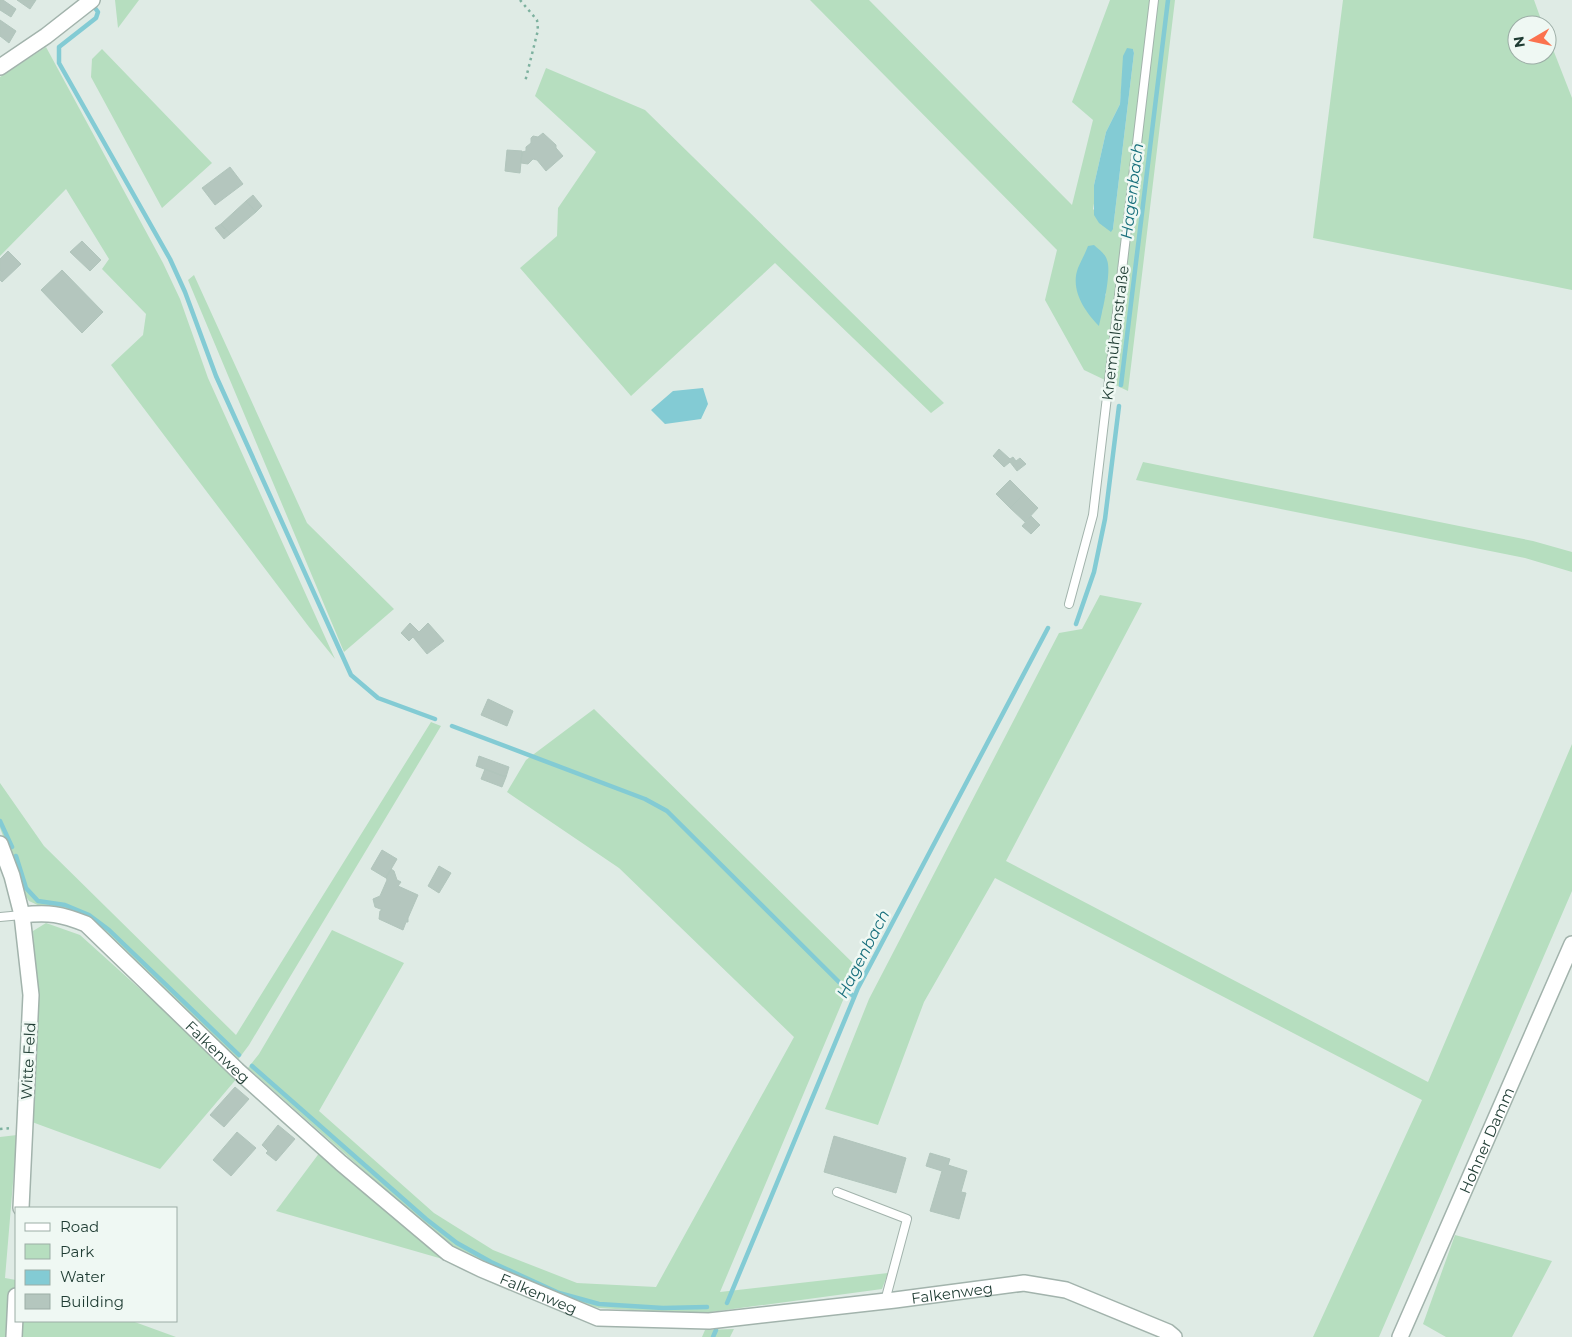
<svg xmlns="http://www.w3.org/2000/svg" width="1572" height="1337" font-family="Montserrat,sans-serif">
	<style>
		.green { fill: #b6debf; fill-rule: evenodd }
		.water { fill: #83cbd4 }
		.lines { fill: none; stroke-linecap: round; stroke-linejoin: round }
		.stream { stroke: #83cbd4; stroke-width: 4.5 }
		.building { fill: #b4c6be; stroke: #b1c5bc }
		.lane-casing { stroke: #a2b3ac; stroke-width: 10 }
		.street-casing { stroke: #a2b3ac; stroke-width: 18 }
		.path { stroke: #7db19f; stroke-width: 2.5; stroke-dasharray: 2.5 4; stroke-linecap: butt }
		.lane { stroke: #fff; stroke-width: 8 }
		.street { stroke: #fff; stroke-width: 15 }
		.labels { text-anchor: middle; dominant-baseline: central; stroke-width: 5; stroke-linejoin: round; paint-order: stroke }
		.street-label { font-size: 15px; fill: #1f3c33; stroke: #eff8f3 }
		.water-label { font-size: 16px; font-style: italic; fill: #166e7b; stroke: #eff8f3 }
	</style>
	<rect width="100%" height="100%" fill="#dfebe5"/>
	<!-- green -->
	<path class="green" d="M115 0H139L118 28Z
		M810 0H869L1072 205 1093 120 1072 102 1110 0H1175L1128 391 1084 370 1045 300 1057 250ZM1133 49 1134 53 1113 229 1093 209 1095 198 1094 185 1106 132 1120 104 1122 81ZM1083 260 1106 294 1103 301 1102 313 1087 311C1077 292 1071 280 1083 260Z
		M1343 0H1534L1543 25H1517V55H1547V34L1572 98V290L1313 238Z
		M46 47 163 263 180 299 208 378 335 659 309 627 111 365 143 335 146 314 102 269 109 259 66 189 0 256V77Z
		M102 49 212 163 162 208 91 77 92 59Z
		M546 68 645 110 944 403 931 413 775 263 631 396 520 268 557 236 558 208 596 152 535 96Z
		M194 275 307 523 394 609 344 652 188 280Z
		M1143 462 1533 541 1572 552V572L1525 558 1136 480Z
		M1100 595 1142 603 1006 861 1428 1082 1572 744V891L1379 1337H1313L1422 1100 995 878 924 1002 878 1125 825 1109 869 999 1059 633 1082 629Z
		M594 709 857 967 720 1292 888 1273 882 1289 711 1312H664L599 1308 557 1298 489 1266 455 1247 424 1224 248 1068 259 1054 332 930 404 963 319 1111 434 1213 493 1250 577 1283 656 1287 794 1037 619 868 507 792 526 760Z
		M431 722 441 726 249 1045 237 1061 88 921 44 908 29 901 21 889 16 869 0 828V783L44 846 236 1035Z
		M46 923 80 935 238 1077 160 1169 32 1122 36 996 33 931Z
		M17 1135 5 1278 16 1280V1321H132L176 1337H0V1137Z
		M320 1152 446 1260 276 1211Z
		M1455 1235 1552 1261 1512 1337H1446L1423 1324Z
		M734 1329 730 1337H702L705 1330Z"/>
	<!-- water -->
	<path class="water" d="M1127 48 1133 49 1134 53 1113 229 1111 232 1099 223 1094 215V185L1106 132 1120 104 1123 56Z
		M1094 245C1099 250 1105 253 1107 260 1112 272 1102 313 1099 326 1084 311 1070 289 1078 268 1081 261 1085 254 1088 246Z
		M703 388 708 404 701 419 665 424 651 410 673 391Z"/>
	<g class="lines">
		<!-- stream -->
		<path class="stream" d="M95 8 98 12 96 18 59 47V63L170 259 185 292 216 376 351 675 378 698 435 719
			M1121 385 1168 0
			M1076 624 1094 572 1105 519 1119 406
			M452 726 645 799 667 811 854 997
			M0 821 12 847
			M16 856 26 888 38 901 65 905 89 915 109 930 239 1055
			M252 1066 426 1219 457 1243 491 1262 559 1293 599 1304 663 1308 707 1307
			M727 1303 858 988 1048 628
			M713 1337 716 1330"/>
	</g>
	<!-- building -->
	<path class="building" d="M0 0H3L16 9 11 17 0 10Z
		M17 0H36L30 9Z
		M0 20 16 31 9 43 0 36Z
		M543 133 556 145V148L563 156 546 171 537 160 533 159 528 164 521 163 522 152 526 151V147L531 143V138L533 136 538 137Z
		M507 150 522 151 520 173 505 171Z
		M230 167 243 184 215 205 202 188Z
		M253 195 262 206 256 212 246 201Z
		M246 201 256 212 230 234 221 224Z
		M221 224 230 234 224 239 215 228Z
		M82 241 101 260 90 271 70 252Z
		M8 251 21 264 2 282 0 280V259Z
		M62 270 103 312 82 333 41 290Z
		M999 449 1010 459 1013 457 1016 461 1020 458 1026 464 1017 471 1010 462 1004 467 993 456Z
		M1010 480 1024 494 1010 508 996 494Z
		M1024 494 1038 508 1025 522 1010 508Z
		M1031 516 1040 525 1031 534 1022 526Z
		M410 623 419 632 428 623 444 641 427 654 413 637 409 641 401 633Z
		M488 699 513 711 507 726 481 715Z
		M479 756 509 767 506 777 476 766Z
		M485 769 506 777 502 787 481 779Z
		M382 850 397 859 386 878 371 869Z
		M439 866 451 873 439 893 428 886Z
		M391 869 394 871 397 880 401 882 398 886 418 895 408 918V922H406L403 930 379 919 380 911 383 910 375 907 373 899 380 896 387 880 386 877Z
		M235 1087 249 1099 224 1127 210 1115Z
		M278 1125 295 1139 276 1161 266 1153 268 1151 262 1145Z
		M237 1132 256 1148 231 1176 213 1160Z
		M834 1136 906 1158 896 1193 824 1172Z
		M930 1153 950 1159 948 1165 967 1171 961 1192 966 1193 959 1219 930 1211 942 1171 926 1166Z"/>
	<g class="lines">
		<defs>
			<path id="lane" d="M1069 604 1093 515 1154 0
				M0 917 22 915
				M837 1192 907 1219 885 1301"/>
			<g id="street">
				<path d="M0 67 46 36 92 0"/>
				<path d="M0 844 12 876 22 915 31 995 21 1208"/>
				<path id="s1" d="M22 915C49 912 61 914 86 924L237 1070 341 1163 448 1253 481 1269 598 1318 709 1321 895 1300 1024 1283 1066 1290 1168 1332 1174 1337"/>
				<path d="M14 1337 16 1296"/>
				<path id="s2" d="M1400 1337 1572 944"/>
			</g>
		</defs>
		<!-- lane casing -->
		<use href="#lane" class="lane-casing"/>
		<!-- street casing -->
		<use href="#street" class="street-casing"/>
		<!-- path -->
		<path class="path" d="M520 0 537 20 538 30 525 82
			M0 1129 11 1128"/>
		<!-- lane -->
		<use href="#lane" class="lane"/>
		<!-- street -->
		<use href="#street" class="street"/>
	</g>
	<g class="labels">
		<!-- street labels -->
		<g class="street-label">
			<text transform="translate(1115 333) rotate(-83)">Knemühlenstraße</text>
			<text stroke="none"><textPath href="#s1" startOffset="249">Falkenweg</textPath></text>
			<text transform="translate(28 1061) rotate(-87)">Witte Feld</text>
			<text stroke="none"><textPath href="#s2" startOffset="215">Hohner Damm</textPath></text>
			<text stroke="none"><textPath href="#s1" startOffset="1074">Falkenweg</textPath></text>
			<text stroke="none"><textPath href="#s1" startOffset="654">Falkenweg</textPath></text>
		</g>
		<!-- water labels -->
		<g class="water-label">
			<text transform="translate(1132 191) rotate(-83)">Hagenbach</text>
			<text transform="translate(863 954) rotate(-63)">Hagenbach</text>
		</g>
	</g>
	<!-- legend -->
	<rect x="15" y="1207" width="162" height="115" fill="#eff8f3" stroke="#9cada6"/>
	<rect x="25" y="1223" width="25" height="8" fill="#ffffff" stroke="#9cada6"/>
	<text x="60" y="1232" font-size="15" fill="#1f3c33">Road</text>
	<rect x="25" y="1244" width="25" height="15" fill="#b6debf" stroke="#9cada6"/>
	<text x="60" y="1257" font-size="15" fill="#1f3c33">Park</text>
	<rect x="25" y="1270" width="25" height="15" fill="#83cbd4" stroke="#9cada6"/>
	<text x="60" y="1282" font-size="15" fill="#1f3c33">Water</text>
	<rect x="25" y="1294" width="25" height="15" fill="#b4c6be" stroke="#9cada6"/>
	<text x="60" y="1307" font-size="15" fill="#1f3c33">Building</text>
	<!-- north arrow -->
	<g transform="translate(1532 40) rotate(261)"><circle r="24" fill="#eff8f3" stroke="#9cada6"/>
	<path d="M0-4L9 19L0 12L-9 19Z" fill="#fb724e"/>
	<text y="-8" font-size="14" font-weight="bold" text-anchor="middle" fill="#1f3c33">N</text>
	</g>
</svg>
